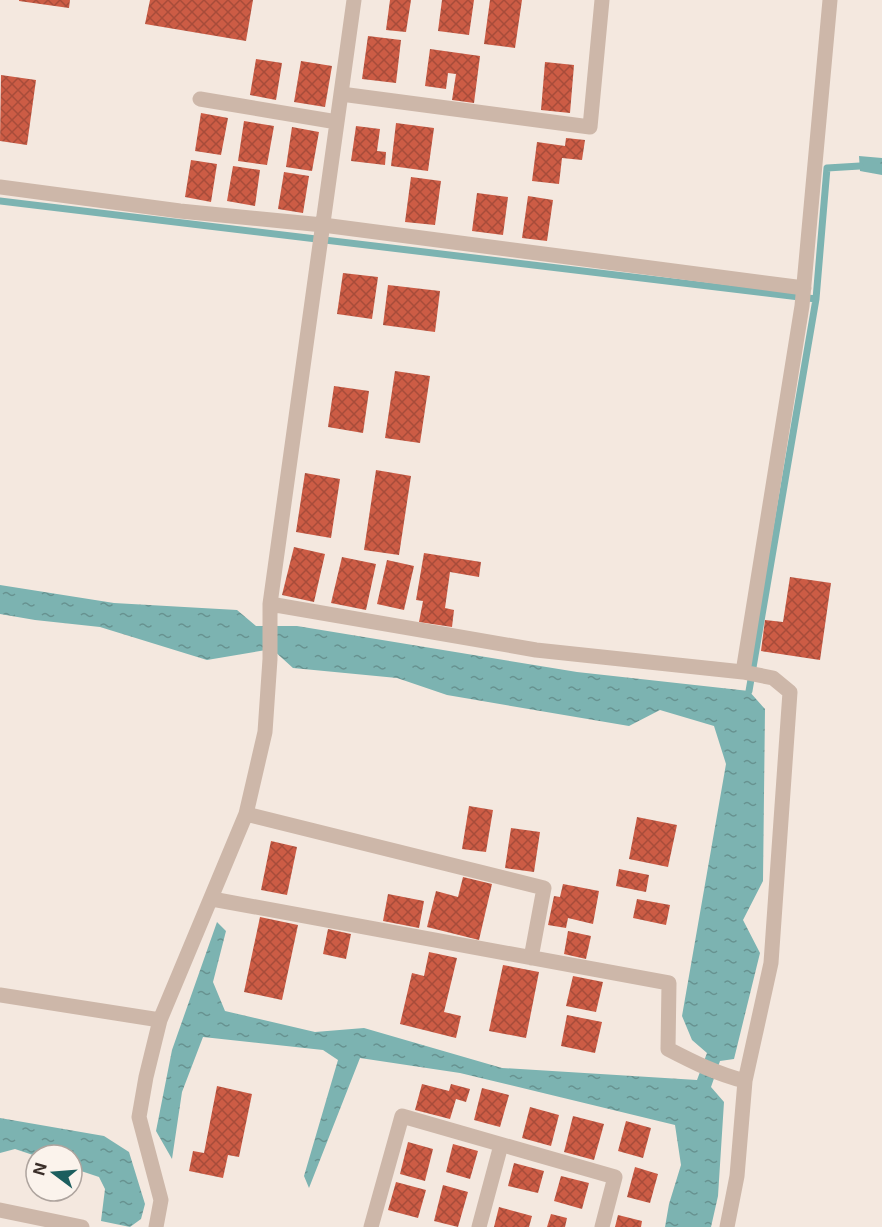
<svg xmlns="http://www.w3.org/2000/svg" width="882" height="1227" font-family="Inter,sans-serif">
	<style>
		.water { fill: url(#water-ripples) }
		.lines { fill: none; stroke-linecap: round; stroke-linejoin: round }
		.stream { stroke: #7cb3b1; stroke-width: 7 }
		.building { fill: url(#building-cross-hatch) }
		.minor { stroke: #cdb7a9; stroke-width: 15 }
	</style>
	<defs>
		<pattern id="water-ripples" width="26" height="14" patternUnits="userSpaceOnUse" patternTransform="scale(1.5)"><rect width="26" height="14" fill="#7cb3b1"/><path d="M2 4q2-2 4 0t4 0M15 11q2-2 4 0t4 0" fill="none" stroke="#679290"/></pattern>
		<pattern id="building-cross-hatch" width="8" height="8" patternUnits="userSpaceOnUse" patternTransform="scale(1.5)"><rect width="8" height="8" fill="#cc5c45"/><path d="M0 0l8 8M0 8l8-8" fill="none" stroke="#a74c3a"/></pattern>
	</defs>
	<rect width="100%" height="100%" fill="#f4e8df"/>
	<!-- water -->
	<path class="water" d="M859 156 882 158V175L860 171Z
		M0 585 114 603 237 610 256 626H297L577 672 749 691 765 709 763 881 743 920 760 953 734 1059 720 1061 711 1087 724 1102 718 1196 711 1227H665L669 1204 681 1165 675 1125 460 1073 360 1058 309 1188 304 1176 338 1060 323 1050 203 1037 182 1092 172 1159 156 1131 172 1050 217 922 226 931 213 982 225 1011 315 1032 364 1028 502 1068 697 1080 707 1053 692 1040 682 1016 726 764 714 726 660 710 629 726 447 695 397 678 293 668 272 649 207 660 100 627 35 620 0 614Z
		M0 1118 104 1136 129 1152 145 1204 141 1219 130 1227 101 1221 105 1189 99 1177 72 1168V1155L36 1156 15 1149 0 1153Z"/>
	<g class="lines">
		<!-- stream -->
		<path class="stream" d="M0 201 816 299
			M749 691 816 299 827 168 860 166"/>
	</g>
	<!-- building -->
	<path class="building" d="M19 0H70L69 8 19 1Z
		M150 0H253L246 41 145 24Z
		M390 0H411L406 32 386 30Z
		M442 0H474L469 35 438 31Z
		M490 0H522L515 48 484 44Z
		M368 36 401 40 396 83 362 79Z
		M430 49 480 56 474 103 452 100 456 74 448 73 446 89 425 86Z
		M256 59 282 63 276 100 250 95Z
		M301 61 332 66 325 107 294 102Z
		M545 62 574 65 570 113 541 110Z
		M1 75 36 80 27 145 0 141Z
		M201 113 228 118 221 155 195 151Z
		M244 121 274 126 267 165 238 161Z
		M396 123 434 128 428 171 391 166Z
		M356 126 380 129 377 151 386 152 385 165 351 161Z
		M292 127 319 132 312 171 286 167Z
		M566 138 585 140 582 160 562 158 559 184 532 181 537 142 565 146Z
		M191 160 217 164 211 202 185 197Z
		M233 166 260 170 255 206 227 201Z
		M284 172 309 176 303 213 278 209Z
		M411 177 441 181 435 225 405 222Z
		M477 193 508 197 503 235 472 231Z
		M528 196 553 200 547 241 522 238Z
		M343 273 378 277 372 319 337 314Z
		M388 285 440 291 435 332 383 325Z
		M395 371 430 376 420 443 385 438Z
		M334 386 369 391 363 433 328 427Z
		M376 470 411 476 399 555 364 550Z
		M305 473 340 479 331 538 296 532Z
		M294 547 325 554 314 602 282 595Z
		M424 553 481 562 479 577 450 572 445 608 454 610 452 627 419 622 423 601 416 600Z
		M342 557 376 564 366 610 331 603Z
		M387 560 414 566 404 610 377 604Z
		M790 577 831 583 820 660 761 651 765 620 783 622Z
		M469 806 493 810 486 852 462 849Z
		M637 817 677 825 668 867 629 859Z
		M511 828 540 832 534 872 505 868Z
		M271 841 297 847 287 895 261 890Z
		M619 869 649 875 646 892 616 886Z
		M463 877 492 884 479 940 427 927 436 891 458 897Z
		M563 884 599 891 593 924 568 918 566 928 548 925 554 896 560 897Z
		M388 894 424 901 419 928 383 921Z
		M637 899 670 905 666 925 633 918Z
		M260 917 298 925 282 1000 244 992Z
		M328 929 351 934 346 959 323 954Z
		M568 931 591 936 586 959 564 954Z
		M429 952 457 958 444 1012 461 1016 456 1038 400 1024 412 973 424 976Z
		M503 965 539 972 526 1038 489 1031Z
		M573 976 603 982 596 1012 566 1006Z
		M567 1015 602 1022 595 1053 561 1046Z
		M422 1084 449 1091 451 1084 470 1089 466 1102 456 1099 450 1119 415 1110Z
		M217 1086 252 1094 239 1157 228 1155 223 1178 189 1171 193 1151 204 1153Z
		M482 1088 509 1095 500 1127 474 1120Z
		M530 1107 559 1115 551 1146 522 1138Z
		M573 1116 604 1124 594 1160 564 1152Z
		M626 1121 651 1128 643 1158 618 1151Z
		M408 1142 433 1149 425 1181 400 1174Z
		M453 1144 478 1151 470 1179 446 1172Z
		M514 1163 544 1171 538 1193 508 1186Z
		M635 1167 658 1174 650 1203 627 1197Z
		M561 1176 589 1183 582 1209 554 1201Z
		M396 1182 426 1190 418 1218 388 1210Z
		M443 1185 468 1192 458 1227 434 1221Z
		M499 1207 532 1216 529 1227H494Z
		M551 1214 567 1218 565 1227H547Z
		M618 1215 642 1221 641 1227H615Z"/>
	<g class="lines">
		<!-- minor -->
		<path class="minor" d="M341 94 590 127 602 0
			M200 99 337 122
			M0 187 180 211 323 225 804 288
			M270 604 536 650 743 672 773 678 790 692 771 963 745 1081 737 1176 727 1227
			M743 672 802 306 830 0
			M246 814 544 888 531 958
			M212 899 669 983 668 1049C693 1062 717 1074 745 1081
			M0 995 160 1020
			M0 1210 82 1227
			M156 1227 161 1200 139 1117 146 1077 160 1020 246 814 265 732 270 659V604L354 0
			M371 1227 402 1116 615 1177 602 1227
			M479 1227 501 1145"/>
	</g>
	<!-- north arrow -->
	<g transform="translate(54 1173) rotate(286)"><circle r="28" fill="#fbf3ec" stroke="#aea49e" stroke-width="1.5"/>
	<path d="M0-4.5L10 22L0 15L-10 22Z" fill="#1c5e5e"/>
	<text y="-9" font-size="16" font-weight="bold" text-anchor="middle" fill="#3a2e29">N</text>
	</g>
</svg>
